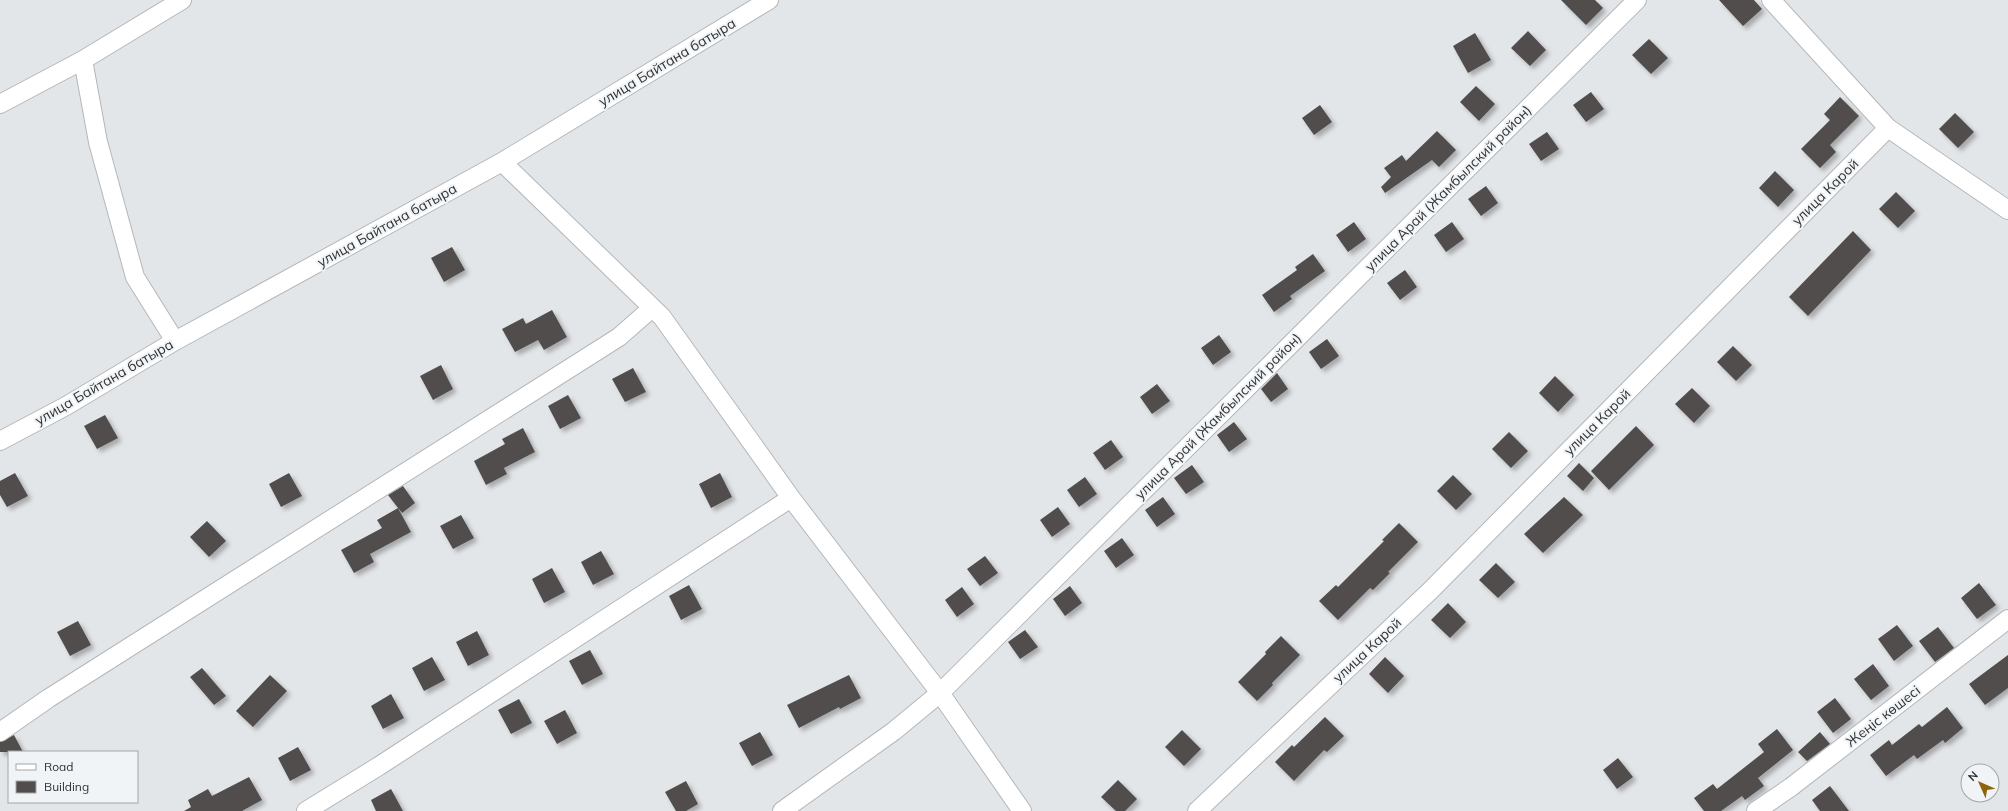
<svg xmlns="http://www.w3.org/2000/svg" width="2008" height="811" font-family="Mulish,sans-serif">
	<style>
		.building { fill: #514d4d; filter: url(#shadow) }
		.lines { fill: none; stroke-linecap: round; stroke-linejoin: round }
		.minor-casing { stroke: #b4b7ba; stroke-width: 20 }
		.minor { stroke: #fff; stroke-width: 18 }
		.labels { text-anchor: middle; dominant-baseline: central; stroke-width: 4; stroke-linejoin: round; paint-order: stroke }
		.street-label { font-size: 14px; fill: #2f3132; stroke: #f0f4f7 }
	</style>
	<defs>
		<filter id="shadow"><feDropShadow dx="3.5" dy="3.5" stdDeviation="2" flood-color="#0004"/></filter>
	</defs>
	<rect width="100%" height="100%" fill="#e3e6e9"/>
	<!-- building -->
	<path class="building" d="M1561 0H1595L1603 8 1586 25Z
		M1719 0H1754L1762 9 1743 26Z
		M1528 31 1546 50 1530 66 1511 48Z
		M1475 33 1491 60 1468 73 1453 46Z
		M1649 39 1668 58 1651 74 1632 55Z
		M1476 86 1495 104 1479 121 1460 102Z
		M1591 92 1604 109 1586 122 1573 105Z
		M1840 97 1859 116 1830 145 1836 152 1820 168 1801 149 1830 120 1824 114Z
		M1320 105 1332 122 1314 135 1302 118Z
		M1955 113 1974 132 1958 148 1939 129Z
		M1437 131 1456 150 1439 167 1432 160 1385 193 1381 187 1391 177 1384 168 1402 155 1406 161Z
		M1547 132 1559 149 1541 161 1529 144Z
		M1775 171 1794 190 1778 207 1759 188Z
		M1486 186 1498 203 1481 216 1468 199Z
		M1896 192 1915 211 1898 228 1879 209Z
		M1354 222 1366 239 1348 252 1336 235Z
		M1452 222 1464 239 1446 252 1434 235Z
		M1853 231 1871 250 1808 316 1789 297Z
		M452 247 465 270 444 282 431 258Z
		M1313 254 1325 271 1290 296 1292 299 1274 312 1262 295 1297 270 1295 267Z
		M1405 270 1417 287 1400 300 1387 283Z
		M552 310 567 337 544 350 538 340 515 352 502 329 523 318 526 324Z
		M1219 335 1231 352 1213 365 1201 348Z
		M1327 339 1339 356 1321 369 1309 352Z
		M1733 346 1752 365 1736 381 1717 362Z
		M441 365 453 389 433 400 420 376Z
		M633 368 646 392 625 402 612 379Z
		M1277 373 1288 389 1271 402 1261 389Z
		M1555 376 1574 395 1558 412 1539 393Z
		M1157 384 1170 401 1152 414 1140 397Z
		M1692 388 1710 406 1694 423 1675 404Z
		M568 395 581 418 560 429 548 406Z
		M105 415 118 438 97 449 84 426Z
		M1234 422 1247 439 1229 452 1217 435Z
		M1636 426 1654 445 1609 490 1591 471Z
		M523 428 535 452 504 468 507 474 486 485 474 461 505 444 502 439Z
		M1509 432 1528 451 1511 468 1492 449Z
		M1111 440 1123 457 1105 470 1093 453Z
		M1579 463 1594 478 1583 491 1567 476Z
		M1192 465 1204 482 1186 494 1174 478Z
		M15 473 28 496 7 507 0 495V481Z
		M289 473 302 496 281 507 269 484Z
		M720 473 732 497 711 508 699 484Z
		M1453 475 1472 494 1456 510 1437 491Z
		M1085 477 1097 494 1079 507 1067 490Z
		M403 486 415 503 402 513 388 495Z
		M1163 497 1175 514 1157 527 1145 510Z
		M1564 497 1583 515 1543 553 1524 534Z
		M1058 507 1070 524 1052 537 1040 520Z
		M398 508 411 532 370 554 374 562 354 573 341 550 382 528 377 520Z
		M461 515 474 538 453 549 440 526Z
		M207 521 226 541 209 557 190 537Z
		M1399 523 1418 542 1388 572 1390 573 1373 590 1370 588 1338 620 1319 601 1336 585 1338 587 1384 541 1382 540Z
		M1122 538 1134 555 1116 568 1104 551Z
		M601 551 614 574 593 585 581 562Z
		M985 556 998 573 980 586 967 569Z
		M1496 563 1515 582 1498 598 1479 580Z
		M552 568 565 592 544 603 532 579Z
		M1979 583 1996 605 1977 619 1961 598Z
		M689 585 702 609 681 620 669 596Z
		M1070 586 1082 603 1065 616 1053 599Z
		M962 587 974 604 957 617 945 600Z
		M1448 603 1466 622 1450 638 1431 620Z
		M78 621 91 645 70 656 57 632Z
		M1897 625 1913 646 1894 661 1878 639Z
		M1938 627 1954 648 1935 662 1919 641Z
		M1025 630 1038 647 1020 659 1008 642Z
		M477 631 489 655 468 666 456 642Z
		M1281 636 1300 655 1272 683 1273 685 1257 701 1238 682 1266 654 1265 652Z
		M590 650 603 674 582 685 569 661Z
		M2008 655V688L1985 705 1969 684Z
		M432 657 445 680 424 691 412 668Z
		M1385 657 1404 676 1388 693 1369 674Z
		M1873 664 1889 686 1871 700 1854 679Z
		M202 668 226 696 214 705 190 677Z
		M270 675 287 691 253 727 236 711Z
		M849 675 861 698 840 709 839 707 799 728 787 705Z
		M391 694 404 718 383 729 371 706Z
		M1835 698 1851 719 1833 733 1817 712Z
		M519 699 532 723 511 734 498 710Z
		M1947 707 1963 728 1945 743 1943 740 1917 759 1914 755 1886 776 1870 755 1889 740 1892 745 1919 724 1922 727Z
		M565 710 577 733 557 744 544 721Z
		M1325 717 1344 736 1327 752 1324 750 1294 781 1275 762 1292 745 1294 747Z
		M1777 729 1793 750 1758 778 1764 786 1745 800 1742 796 1721 811H1704L1694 798 1713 784 1717 789 1764 752 1758 744Z
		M1182 730 1201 749 1184 766 1165 747Z
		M760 732 773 755 752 766 739 743Z
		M1820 732 1830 744 1807 761 1798 752Z
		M14 735 23 752H0V742Z
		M298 747 311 770 290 781 278 758Z
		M1618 758 1633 777 1617 789 1603 770Z
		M249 777 262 800 242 811H184L191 807 188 800 208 789 212 796Z
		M1118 780 1137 799 1125 811H1116L1101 797Z
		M686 781 698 804 686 811H676L665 792Z
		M1830 786 1849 811H1820L1812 800Z
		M391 789 403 811H376L371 800Z"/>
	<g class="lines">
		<defs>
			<path id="minor" d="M1771 0 1888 128
				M83 60 98 142 135 277 175 341
				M0 104 83 60 182 0
				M502 162 662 317 791 498 940 693 1022 811
				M0 441 66 406 175 341 502 162 769 0
				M0 732 49 698 619 337 652 308
				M306 811 379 766 791 498
				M782 811 894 731 940 693 1637 0
				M1197 811 1431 590 1888 128 2008 210
				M1756 811 1791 787 2008 619"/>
		</defs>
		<!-- minor casing -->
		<use href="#minor" class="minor-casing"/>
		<!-- minor -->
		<use href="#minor" class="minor"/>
	</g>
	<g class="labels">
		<!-- street labels -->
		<g class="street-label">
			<text transform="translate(667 62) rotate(-31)">улица Байтана батыра</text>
			<text transform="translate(1448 188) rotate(-45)">улица Арай (Жамбылский район)</text>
			<text transform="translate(1825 192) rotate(-45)">улица Карой</text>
			<text transform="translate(387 225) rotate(-29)">улица Байтана батыра</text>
			<text transform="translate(104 382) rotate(-30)">улица Байтана батыра</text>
			<text transform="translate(1218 416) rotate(-45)">улица Арай (Жамбылский район)</text>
			<text transform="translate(1597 422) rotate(-45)">улица Карой</text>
			<text transform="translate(1367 650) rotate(-43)">улица Карой</text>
			<text transform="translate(1883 716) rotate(-38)">Жеңіс көшесі</text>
		</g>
	</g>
	<!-- legend -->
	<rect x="8" y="751" width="130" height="52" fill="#f0f4f7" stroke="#a3a6a8"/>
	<rect x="16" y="764" width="20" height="6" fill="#ffffff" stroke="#a3a6a8"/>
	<text x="44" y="771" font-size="12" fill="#2f3132">Road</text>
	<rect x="16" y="781" width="20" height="12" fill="#514d4d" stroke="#a3a6a8"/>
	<text x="44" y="791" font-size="12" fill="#2f3132">Building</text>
	<!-- north arrow -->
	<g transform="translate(1980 783) rotate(315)"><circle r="19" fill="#f0f4f7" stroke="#a3a6a8"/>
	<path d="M0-3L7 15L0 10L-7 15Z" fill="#8e650a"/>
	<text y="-6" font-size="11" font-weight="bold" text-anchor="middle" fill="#2f3132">N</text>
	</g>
</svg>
